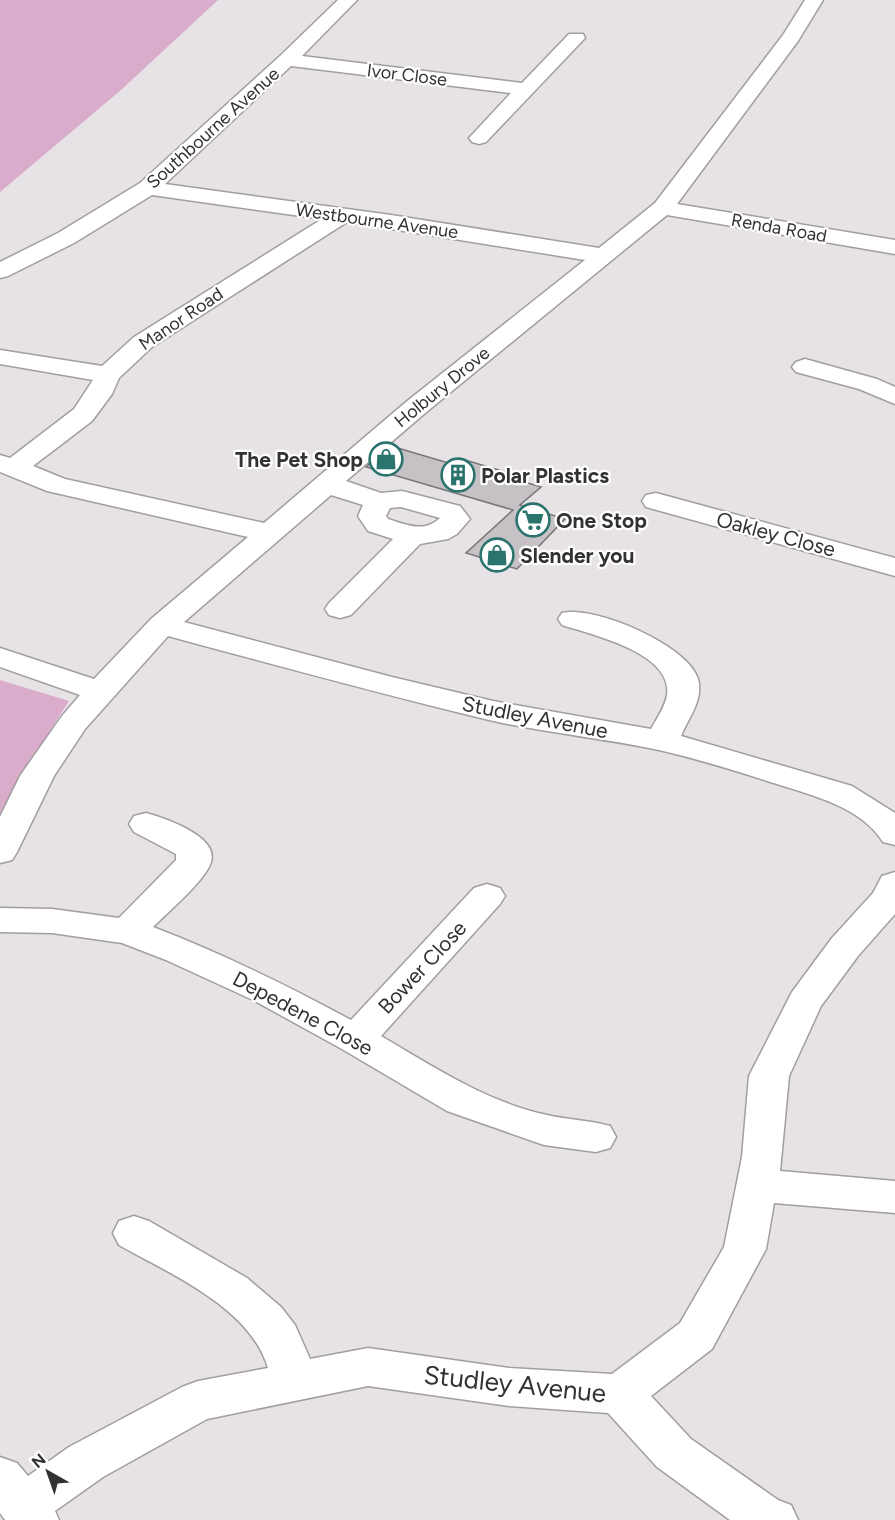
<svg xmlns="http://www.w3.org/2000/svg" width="895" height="1520" font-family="Figtree,sans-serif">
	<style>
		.green { fill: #daaccb }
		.building { fill: #c6c1c4; stroke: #797578; stroke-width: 1.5 }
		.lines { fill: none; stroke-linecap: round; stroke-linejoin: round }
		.minor-casing { stroke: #a29da1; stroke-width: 3 }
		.minor { fill: #fff; fill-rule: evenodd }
		.labels { text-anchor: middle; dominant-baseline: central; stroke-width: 4.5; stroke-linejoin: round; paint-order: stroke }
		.far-street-label { font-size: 18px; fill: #333132; stroke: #fff }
		.poi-label { font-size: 21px; font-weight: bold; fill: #333132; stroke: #fff; text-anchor: start }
		.street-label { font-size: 21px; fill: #333132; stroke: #fff }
		.near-street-label { font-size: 26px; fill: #333132; stroke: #fff }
	</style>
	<rect width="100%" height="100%" fill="#e7e2e5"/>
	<!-- green -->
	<path class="green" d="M0 0H218L121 90 0 192Z
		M0 680 69 701 17 782 0 816Z"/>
	<!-- building -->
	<path class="building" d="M391 446 455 465 462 459 512 474 509 477 541 487 520 505 565 519 517 569 466 553 513 510 366 467Z"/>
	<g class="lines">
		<defs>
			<path id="minor" d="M338 0H357L302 56 522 83 569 34H583L585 38 486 142 479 144 472 142 469 138 511 93 291 66 165 184 391 215 599 248 655 203 783 35 805 0H823L798 41 677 204 895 240V254L667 215 424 414 346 481 381 493 402 491 460 506 470 519 457 534 448 539 420 544 351 615 340 618 329 615 325 609 329 603 393 539 368 531 358 516 363 505 331 495 184 622 392 677 493 701 651 729C657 718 665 707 667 695 673 653 593 635 562 625L558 619 562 613C594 605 688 645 698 679 704 700 688 718 681 736L852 786 895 813V845L883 842C861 807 814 796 777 784 739 772 699 759 659 750 603 738 545 733 489 720 382 694 275 665 168 636L85 729 54 776 17 852 12 860 0 863V817L20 776 62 716 80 695 0 667V648L94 679 151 619 248 537 47 491 0 472V455L10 458 74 409 93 380 0 364V350L102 366 134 337 322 219 152 195 74 243 8 276 0 278V262L58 233 140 183 280 56ZM347 222 585 260 406 402 264 523 65 479 33 466 92 421 112 394 119 378 152 347ZM401 507 440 518C424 533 407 525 388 519L386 516 390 508Z
				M805 359 877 379 895 387V404L859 389 796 372 792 367 796 362Z
				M656 493 895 558V576L646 507 642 501 646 495Z
				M146 813C164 818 219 836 211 862 205 881 168 912 153 927 221 953 286 985 351 1020L474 888 487 884 500 888 505 896 500 904 381 1036C434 1067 486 1102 547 1115 568 1120 589 1120 610 1126L616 1137 610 1148 596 1152 544 1145 447 1111 342 1049 253 1000 166 960 122 943 52 933 0 932V908L52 909 119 918 176 860V854L134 832 129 824 134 816Z
				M895 872V914L858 956 821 1006 789 1076 780 1171 895 1181V1213L774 1203 766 1249 712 1349 651 1396 691 1439 778 1500 791 1505 798 1520H730L657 1467 608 1413 509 1406 368 1386 207 1419 103 1477 55 1511 59 1520H5L0 1513V1457L17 1463 28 1476 69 1447 182 1387 198 1381 268 1368C250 1307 170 1274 119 1245L113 1233 119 1221 134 1216 149 1221 247 1278 281 1307 295 1325 310 1359 368 1348 509 1368 612 1374 680 1323 724 1247 742 1157 749 1076 792 992 832 938 873 893 882 876Z"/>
		</defs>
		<!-- minor casing -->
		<use href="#minor" class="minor-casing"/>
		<!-- minor -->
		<use href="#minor" class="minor"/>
	</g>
	<!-- icons -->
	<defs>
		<symbol id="shop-ring" viewBox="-11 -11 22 22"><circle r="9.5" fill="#fff" stroke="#2b746e" stroke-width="1.5"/><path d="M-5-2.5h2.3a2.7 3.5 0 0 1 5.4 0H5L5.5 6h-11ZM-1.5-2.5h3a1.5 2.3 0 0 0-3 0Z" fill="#2b746e"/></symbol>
		<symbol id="building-ring" viewBox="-11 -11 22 22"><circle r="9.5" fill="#fff" stroke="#2b746e" stroke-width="1.5"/><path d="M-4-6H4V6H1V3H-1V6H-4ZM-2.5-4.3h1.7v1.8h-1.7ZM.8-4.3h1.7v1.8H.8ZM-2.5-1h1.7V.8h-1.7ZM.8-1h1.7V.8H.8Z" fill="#2b746e"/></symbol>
		<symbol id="supermarket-ring" viewBox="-11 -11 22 22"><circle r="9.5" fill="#fff" stroke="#2b746e" stroke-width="1.5"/><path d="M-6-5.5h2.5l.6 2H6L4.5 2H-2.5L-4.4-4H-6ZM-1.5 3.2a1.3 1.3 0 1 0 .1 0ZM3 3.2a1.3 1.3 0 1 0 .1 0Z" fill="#2b746e"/></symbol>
	</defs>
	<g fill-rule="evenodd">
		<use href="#shop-ring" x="367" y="440" width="38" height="38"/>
		<use href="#building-ring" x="439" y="456" width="38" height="38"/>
		<use href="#supermarket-ring" x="514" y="501" width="38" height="38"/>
		<use href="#shop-ring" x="478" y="536" width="38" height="38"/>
	</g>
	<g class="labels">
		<!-- far-street labels -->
		<g class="far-street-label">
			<text transform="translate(407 75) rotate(7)">Ivor Close</text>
			<text transform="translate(213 128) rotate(-42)">Southbourne Avenue</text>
			<text transform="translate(377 221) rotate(8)">Westbourne Avenue</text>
			<text transform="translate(779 228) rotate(10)">Renda Road</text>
			<text transform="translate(181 319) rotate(-34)">Manor Road</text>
			<text transform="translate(442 387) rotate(-39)">Holbury Drove</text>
		</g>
		<!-- poi labels -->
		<g class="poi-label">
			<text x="363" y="459" text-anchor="end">The Pet Shop</text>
			<text x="481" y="475">Polar Plastics</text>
			<text x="556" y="520">One Stop</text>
			<text x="520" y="555">Slender you</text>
		</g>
		<!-- street labels -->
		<g class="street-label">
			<text transform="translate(776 534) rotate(15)">Oakley Close</text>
			<text transform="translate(535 717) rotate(11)">Studley Avenue</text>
			<text transform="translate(422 967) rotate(-47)">Bower Close</text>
			<text transform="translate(303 1013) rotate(28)">Depedene Close</text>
		</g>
		<!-- near-street labels -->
		<g class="near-street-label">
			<text transform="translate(515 1384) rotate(6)">Studley Avenue</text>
		</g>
	</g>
	<!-- north arrow -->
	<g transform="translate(48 1472) rotate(320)" stroke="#ffffff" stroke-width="4.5" paint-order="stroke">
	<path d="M0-4.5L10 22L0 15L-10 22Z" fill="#333132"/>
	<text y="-9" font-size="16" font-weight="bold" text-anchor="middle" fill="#333132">N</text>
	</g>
</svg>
